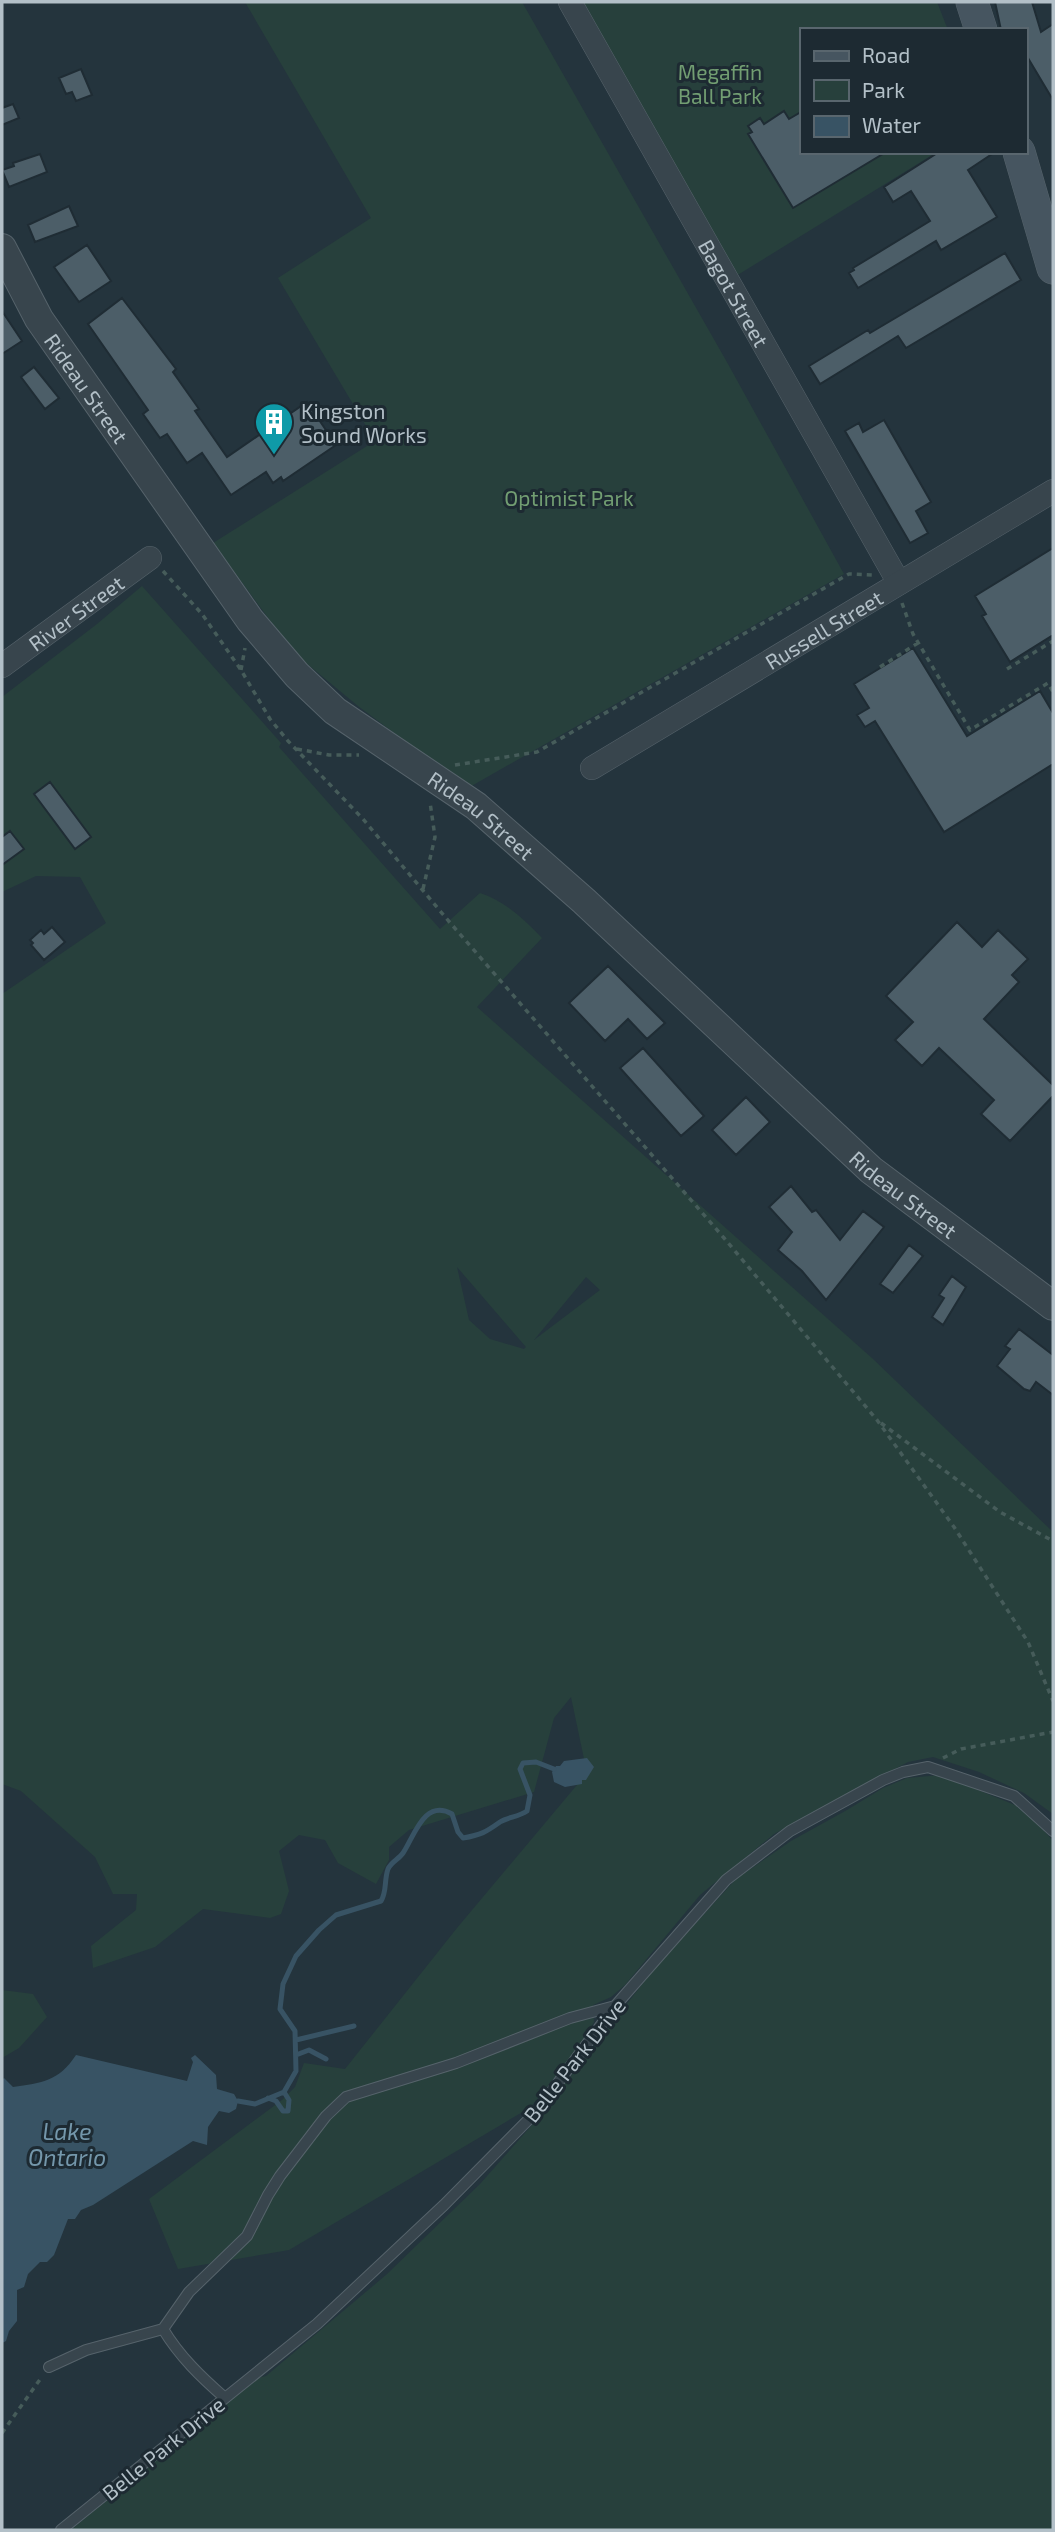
<svg xmlns="http://www.w3.org/2000/svg" width="1055" height="2532" font-family="'Exo 2',sans-serif">
	<style>
		.green { fill: #27403c; fill-rule: evenodd }
		.water { fill: #385364 }
		.lines { fill: none; stroke-linecap: round; stroke-linejoin: round }
		.stream { stroke: #385364; stroke-width: 5 }
		.building { fill: #4c5e68; stroke: #1f2c34; stroke-width: 2 }
		.service-casing { stroke: #56636b; stroke-width: 12 }
		.minor-casing { stroke: #56636b; stroke-width: 24 }
		.tertiary-casing { stroke: #56636b; stroke-width: 30 }
		.secondary-casing { stroke: #56636b; stroke-width: 33 }
		.path { stroke: #465c5a; stroke-width: 3.5; stroke-dasharray: 5 5; stroke-linecap: butt }
		.service { stroke: #38454d; stroke-width: 10 }
		.minor { stroke: #38454d; stroke-width: 23 }
		.tertiary { stroke: #38454d; stroke-width: 28 }
		.secondary { stroke: #465560; stroke-width: 32 }
		.labels { text-anchor: middle; dominant-baseline: central; stroke-width: 6; stroke-linejoin: round; paint-order: stroke }
		.park-label { font-size: 21px; fill: #729e72; stroke: #1d2a32 }
		.street-label { font-size: 21px; fill: #b3c0c8; stroke: #1d2a32 }
		.poi-label { font-size: 21px; fill: #b3c0c8; stroke: #1d2a32; text-anchor: start }
		.water-label { font-size: 23px; font-style: italic; fill: #7497ab; stroke: #1d2a32 }
	</style>
	<rect width="100%" height="100%" fill="#24343d"/>
	<!-- green -->
	<path class="green" d="M245 2H522L728 364 844 574 468 788 358 706 294 653 213 543 375 441 278 278 371 218Z
		M581 2H937L948 30H801V152H937L736 276Z
		M142 586 281 743 279 747 440 929 480 893C505 901 524 919 542 938L477 1007 873 1359 1053 1532V1814L1024 1793 979 1772 933 1757 908 1762 774 1834 700 1895 625 1985 611 1997 593 2005 594 2022 584 2040 531 2107 289 2250 178 2269 149 2199 282 2100 295 2087 304 2063 345 2069 457 1928 587 1773 571 1697 554 1718 534 1792 409 1830 389 1847V1860L376 1884 338 1863 325 1840 299 1835 279 1851 289 1891 281 1914 270 1918 203 1909 155 1947 93 1968 91 1946 136 1910 137 1894H113L95 1857 21 1791 2 1784V994L106 923 80 877 36 876 2 892V697L97 624ZM457 1267 526 1347 524 1349 490 1339 469 1320ZM586 1277 600 1290 534 1340Z
		M941 1775 1015 1805 1039 1825 1053 1841V2530H71L254 2379 266 2376 386 2275 480 2184 539 2117 654 1969 736 1879 791 1841 847 1810 883 1788 907 1778Z
		M2 1990 33 1994 47 2017 19 2048 2 2058Z"/>
	<!-- water -->
	<path class="water" d="M587 1758 594 1767 586 1780H582V1784L565 1787 554 1782 552 1772 556 1766H560L564 1761Z
		M76 2055 187 2081 193 2062 191 2058 195 2055 216 2075 217 2089 234 2094 238 2101 236 2109 229 2113 219 2111 208 2127 207 2145 193 2141 93 2205 81 2210 75 2219H68L54 2255 47 2262H40L28 2274 24 2287 17 2290V2321L9 2331 6 2341 2 2343V2080L4 2078 13 2087C42 2083 59 2081 76 2055Z"/>
	<g class="lines">
		<!-- stream -->
		<path class="stream" d="M296 2040 354 2026
			M296 2055 309 2050 326 2059
			M268 2098 276 2101 283 2111H288L289 2100 284 2092
			M238 2101 255 2104 284 2092 296 2071 295 2031 280 2009 283 1984 296 1956 319 1930 336 1915 381 1901C387 1892 384 1880 388 1869 391 1862 399 1859 403 1853 414 1837 424 1798 452 1814L458 1832 463 1838C481 1835 486 1832 500 1822 508 1817 518 1817 527 1811L530 1795 520 1769 523 1763 536 1762 554 1769"/>
	</g>
	<!-- building -->
	<path class="building" d="M995 2H1032L1041 32 1053 24V100L1025 53V30H1001Z
		M81 69 92 95 76 101 72 92 66 94 59 78Z
		M13 104 19 118 2 125V108Z
		M784 111 789 119 801 112V152H886L793 208 748 134 752 132 748 126 760 118 764 124Z
		M939 152H995L968 170 997 217 941 250 936 241 858 288 849 273 854 270 853 268 930 221 911 191 893 202 884 187Z
		M40 154 47 172 9 187 2 170 14 166 13 163Z
		M69 206 78 226 35 242 28 225Z
		M87 245 111 281 79 302 54 267Z
		M1005 253 1021 280 906 348 898 336 820 384 809 366 868 330 870 333Z
		M122 298 176 369 173 372 199 409 195 411 227 457 307 402 336 445 283 481 281 477 273 483 266 472 231 495 202 453 187 463 167 434 160 438 143 414 148 410 88 324Z
		M2 311 22 341 2 354Z
		M34 367 59 398 45 409 21 377Z
		M884 420 931 502 916 511 928 533 910 543 845 431 859 423 863 432Z
		M1053 548V635L1010 662 982 616 986 614 975 596Z
		M913 648 967 736 1040 691 1053 713V764L944 832 875 721 865 727 857 715 869 708 854 684Z
		M50 782 91 837 75 849 34 794Z
		M10 831 24 849 2 865V837Z
		M957 922 982 947 998 930 1028 959 1012 975 1019 982 984 1019 1053 1085V1096L1010 1141 981 1114 994 1100 939 1048 922 1066 895 1040 913 1022 886 996Z
		M52 927 65 942 44 960 31 945 33 943 30 940 41 930 44 934Z
		M608 966 665 1023 647 1039 628 1019 605 1041 569 1003Z
		M643 1048 704 1116 681 1136 620 1068Z
		M746 1097 770 1122 736 1155 712 1130Z
		M791 1186 812 1212 816 1210 840 1240 863 1211 884 1227 826 1300 802 1271 778 1250 792 1232 769 1207Z
		M909 1245 923 1256 893 1293 880 1284Z
		M952 1276 966 1287 943 1325 932 1317 944 1298 939 1295Z
		M1019 1329 1053 1355V1395L1036 1382 1030 1391 1024 1389 997 1366 1010 1349 1005 1346Z"/>
	<g class="lines">
		<defs>
			<path id="service" d="M163 2329C180 2357 201 2377 225 2398
				M49 2367 86 2350 163 2329 189 2292 247 2236 268 2195 280 2176 326 2116 346 2097 456 2063 570 2018 615 2006
				M61 2530 317 2324 444 2205 537 2111 615 2006 726 1880 790 1831 883 1780 903 1772 928 1767 1014 1796 1053 1831"/>
			<g id="minor">
				<path id="s1" d="M570 2 899 583"/>
				<path id="s2" d="M2 666 150 558"/>
				<path id="s3" d="M592 768 1053 491"/>
			</g>
			<g id="tertiary">
				<path id="s4" d="M2 248 39 319 250 620 297 675 335 711 476 806 584 901 871 1170 1053 1306"/>
			</g>
			<path id="secondary" d="M972 2 981 30
				M1019 152 1053 268"/>
		</defs>
		<!-- service casing -->
		<use href="#service" class="service-casing"/>
		<!-- minor casing -->
		<use href="#minor" class="minor-casing"/>
		<!-- tertiary casing -->
		<use href="#tertiary" class="tertiary-casing"/>
		<!-- secondary casing -->
		<use href="#secondary" class="secondary-casing"/>
		<!-- path -->
		<path class="path" d="M163 571 202 614 241 670 270 719 288 741 363 819 446 918 724 1238 877 1420 954 1527 1028 1642 1053 1701
			M902 603 913 634 970 730 1048 683 1053 692
			M880 667 918 643
			M1007 669 1053 641
			M241 670 245 648
			M297 749 329 755H359
			M455 765 537 752 849 574 872 575
			M423 889 435 837 430 802
			M881 1423 1000 1512 1053 1541
			M943 1758 961 1749 1053 1732
			M2 2433 41 2378"/>
		<!-- service -->
		<use href="#service" class="service"/>
		<!-- minor -->
		<use href="#minor" class="minor"/>
		<!-- tertiary -->
		<use href="#tertiary" class="tertiary"/>
		<!-- secondary -->
		<use href="#secondary" class="secondary"/>
	</g>
	<!-- icons -->
	<defs>
		<symbol id="building-pin" viewBox="-11 -11 22 30"><path d="M0 17L-7.5 6A9.5 9.5 0 1 1 7.5 6Z" fill="#0f9aa8" stroke="#1d2a32"/><path d="M-4-6H4V6H1V3H-1V6H-4ZM-2.5-4.3h1.7v1.8h-1.7ZM.8-4.3h1.7v1.8H.8ZM-2.5-1h1.7V.8h-1.7ZM.8-1h1.7V.8H.8Z" fill="#fff"/></symbol>
	</defs>
	<g fill-rule="evenodd">
		<use href="#building-pin" x="252" y="400" width="44" height="60"/>
	</g>
	<g class="labels">
		<!-- park labels -->
		<g class="park-label">
			<text x="720" y="71">Megaffin<tspan x="720" dy="24">Ball Park</tspan></text>
			<text x="569" y="497">Optimist Park</text>
		</g>
		<!-- street labels -->
		<g class="street-label">
			<text stroke="none"><textPath href="#s1" startOffset="334">Bagot Street</textPath></text>
			<text stroke="none"><textPath href="#s4" startOffset="164">Rideau Street</textPath></text>
			<text stroke="none"><textPath href="#s2" startOffset="91">River Street</textPath></text>
			<text stroke="none"><textPath href="#s3" startOffset="270">Russell Street</textPath></text>
			<text stroke="none"><textPath href="#s4" startOffset="752">Rideau Street</textPath></text>
			<text stroke="none"><textPath href="#s4" startOffset="1320">Rideau Street</textPath></text>
			<text transform="translate(574 2060) rotate(-52)">Belle Park Drive</text>
			<text transform="translate(163 2448) rotate(-39)">Belle Park Drive</text>
		</g>
		<!-- poi labels -->
		<g class="poi-label">
			<text x="301" y="410">Kingston<tspan x="301" dy="24">Sound Works</tspan></text>
		</g>
		<!-- water labels -->
		<g class="water-label">
			<text x="67" y="2131">Lake<tspan x="67" dy="26">Ontario</tspan></text>
		</g>
	</g>
	<!-- border -->
	<rect width="1055" height="2532" fill="none" stroke="#b3c0c8" stroke-width="7"/>
	<!-- legend -->
	<rect x="800" y="28" width="228" height="126" fill="#1d2a32" stroke="#59666e" stroke-width="2"/>
	<rect x="814" y="51" width="35" height="10" fill="#465560" stroke="#59666e" stroke-width="2"/>
	<text x="862" y="63" font-size="21" fill="#b3c0c8">Road</text>
	<rect x="814" y="80" width="35" height="21" fill="#27403c" stroke="#59666e" stroke-width="2"/>
	<text x="862" y="98" font-size="21" fill="#b3c0c8">Park</text>
	<rect x="814" y="116" width="35" height="21" fill="#385364" stroke="#59666e" stroke-width="2"/>
	<text x="862" y="133" font-size="21" fill="#b3c0c8">Water</text>
</svg>
